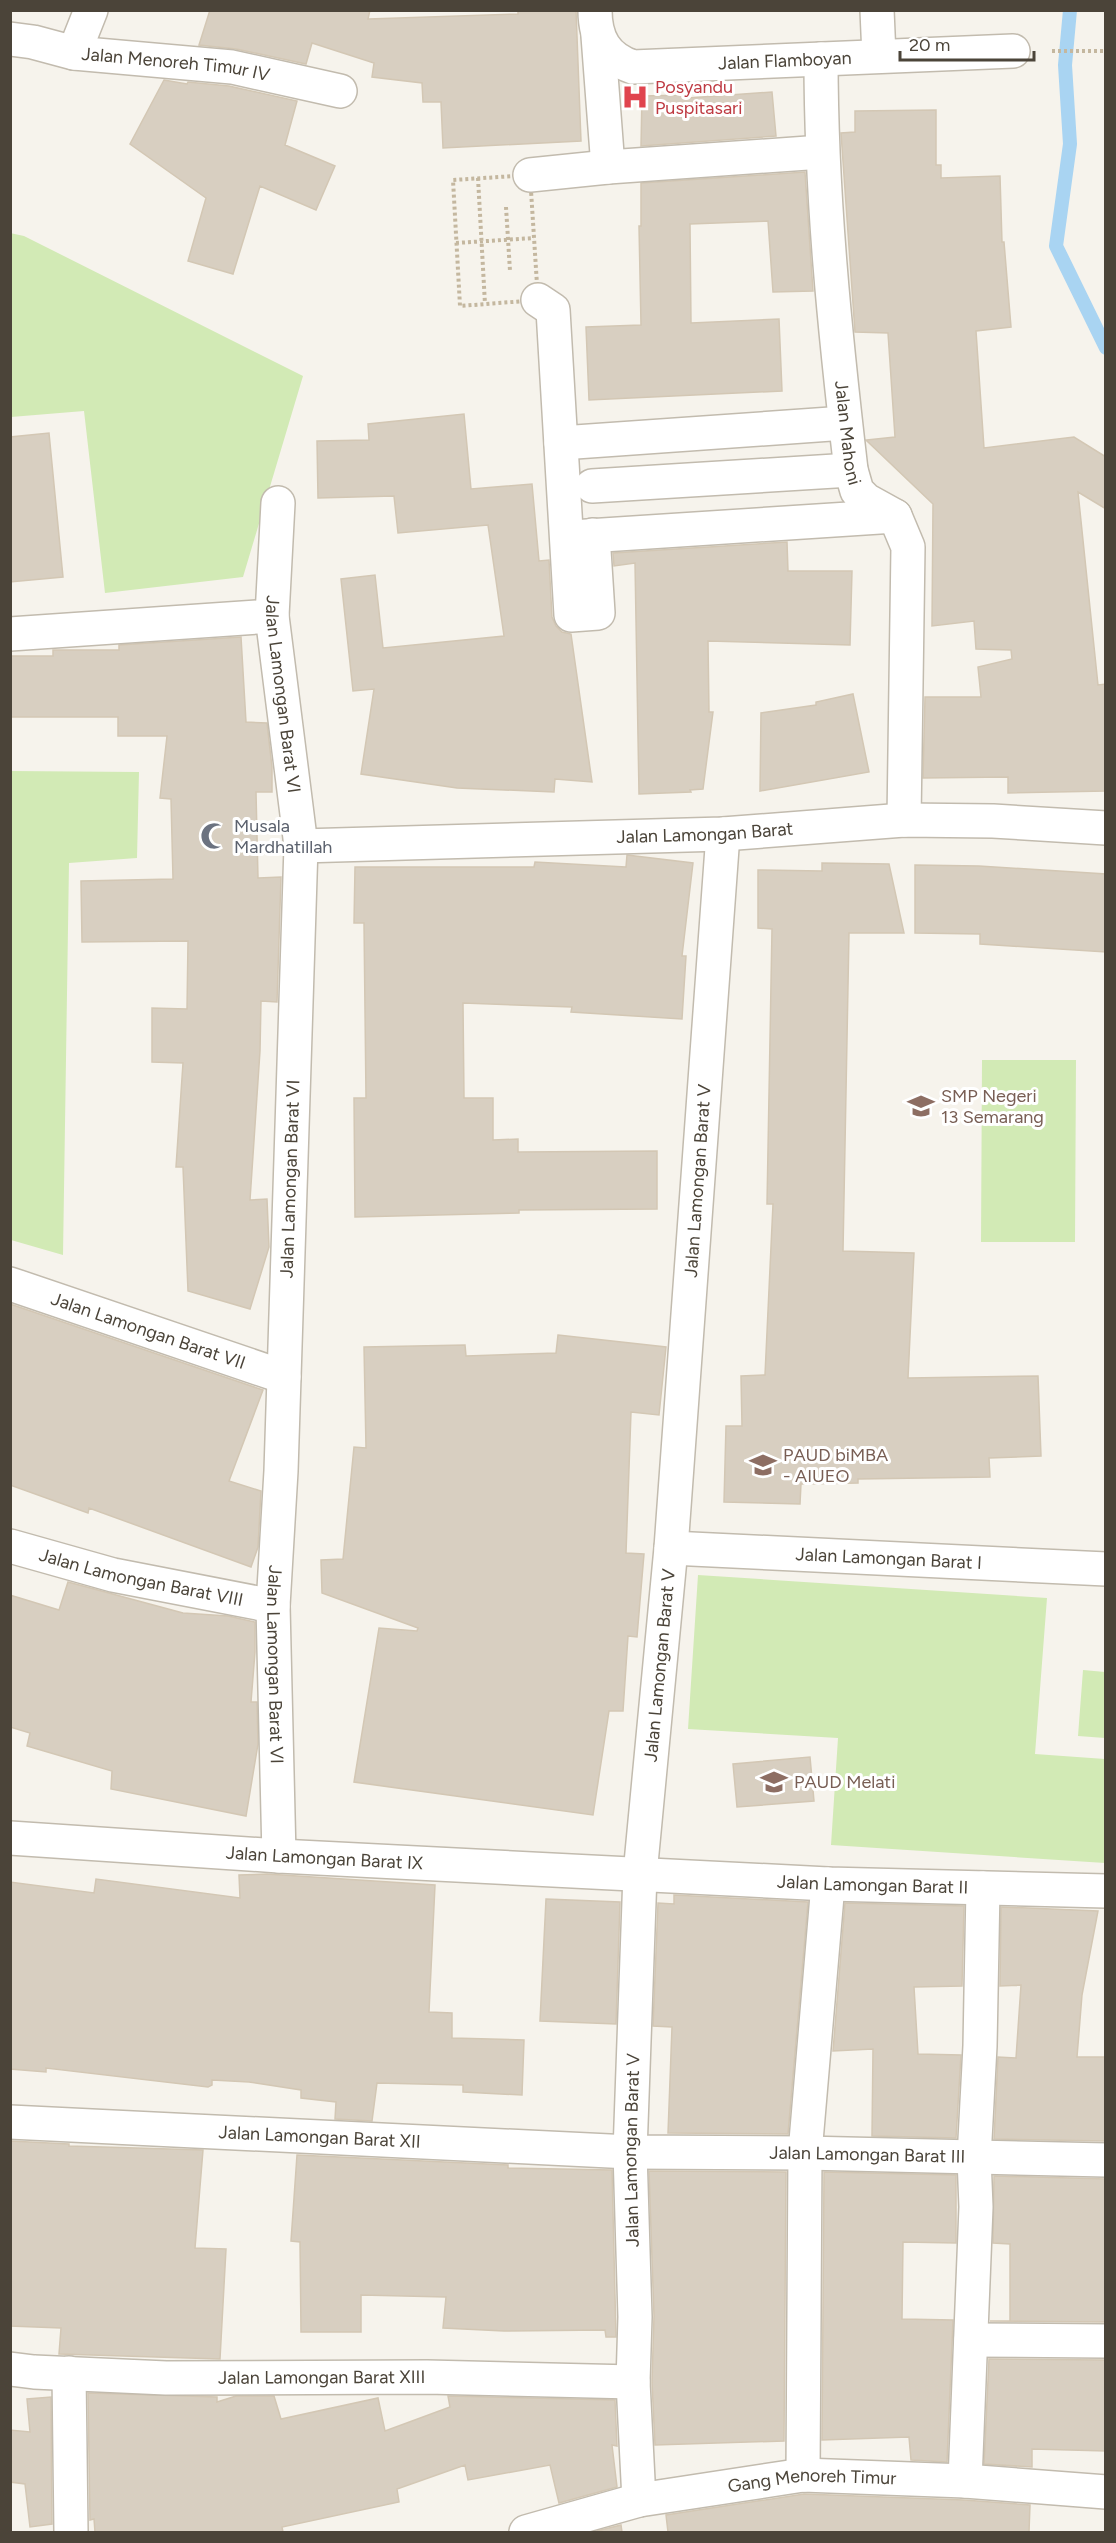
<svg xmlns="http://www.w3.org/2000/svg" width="1116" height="2543" font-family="Figtree,sans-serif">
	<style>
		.green { fill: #d2eab5 }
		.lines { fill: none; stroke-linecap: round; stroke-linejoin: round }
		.stream { stroke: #a9d4f2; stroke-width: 14 }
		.building { fill: #d8cfc1; stroke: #d3c7b4; stroke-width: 1.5 }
		.minor-casing { stroke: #c2bbae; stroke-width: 36 }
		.path { stroke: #c4b79f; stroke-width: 4; stroke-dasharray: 3 3; stroke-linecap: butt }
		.minor { stroke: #fff; stroke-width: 33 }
		.labels { text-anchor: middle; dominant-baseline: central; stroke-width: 6; stroke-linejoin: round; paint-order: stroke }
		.street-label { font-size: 18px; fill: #4b4439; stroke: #fff }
		.health-label { font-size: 18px; fill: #be3a42; stroke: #fff; text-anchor: start }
		.worship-label { font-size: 18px; fill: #5b616d; stroke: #fff; text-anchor: start }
		.education-label { font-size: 18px; fill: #785e54; stroke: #fff; text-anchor: start }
	</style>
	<rect width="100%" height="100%" fill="#f6f3ec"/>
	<!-- green -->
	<path class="green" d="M10 233 24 236 303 376 243 577 105 593 84 411 11 417Z
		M10 771 139 772 137 858 69 863 63 1255 11 1240Z
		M982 1060H1076L1075 1242H981Z
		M698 1575 1047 1598 1035 1754 1105 1759V1863L831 1845 838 1738 688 1729Z
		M1083 1670 1105 1672V1738L1078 1736Z"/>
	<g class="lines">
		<!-- stream -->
		<path class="stream" d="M1070 10 1065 65 1070 144 1056 246 1106 348"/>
	</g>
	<!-- building -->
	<path class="building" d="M210 10H370L368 19 518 14V10H576L581 141 443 148 441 102H423L422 83 372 77 374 63 312 43 306 64 236 49 199 45Z
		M164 80 187 84 188 82 229 86 297 101 285 145 335 166 316 210 260 186 233 274 188 261 206 198 130 144Z
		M772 92 776 136 641 146 642 96 688 95V98Z
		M936 110V165H941V178L1000 176 1002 242H1004L1011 327 976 331 984 448 1074 437 1106 457V509L1078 492 1098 685 1106 684V791L1008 793V777L923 778 925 697H981L978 667 1012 659 1011 650 976 649 974 621 932 626 933 504 866 440 895 437 888 333 855 332 841 133 855 132V111Z
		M805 172 813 291 773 292 768 221 690 224 691 323 779 319 782 391 589 400 586 327 641 325 639 226H641V183Z
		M464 414 471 489 532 484 539 561 549 560 552 617 556 626 562 632 571 634 592 782 555 779 554 792 457 788 361 774 374 689 353 691 341 579 375 575 383 648 504 636 488 525 398 533 394 496 318 498 317 441 369 440 368 424Z
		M49 433 63 577 10 582V437Z
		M787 542 788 571H852L850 645 708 641 709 712H713L703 789 690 790 691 792 639 794 635 563 614 566 613 553Z
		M241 637 246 722 267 723 272 767V792H256L258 878 281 877 277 1002 261 1001 260 1051 250 1200 267 1199 269 1247 250 1309 188 1291 183 1167H176L183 1063 152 1062V1008L187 1009 188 941 82 942 81 881 173 879 171 799 160 798 167 736H118V717H10V656H53V650H119V645Z
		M853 694 869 772 760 791 761 713 816 705V702Z
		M627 855 693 863 682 956H686L682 1019 571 1012 572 1007 463 1003 464 1098H493V1140L518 1139V1152L657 1151V1209L519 1210V1213L355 1217 354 1098H366L364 923H354L355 867H534L535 862 626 867Z
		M822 863 889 864 904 933H849L843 1251 914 1253 908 1378 1038 1376 1041 1456 989 1458 990 1477 858 1479V1483L801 1484 800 1504 724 1502 726 1426H742L741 1376 765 1375 773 1204H767L772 929 758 928V870L822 871Z
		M915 865 979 866 1106 874V952L980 944V934L915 933Z
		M10 1304 263 1390 229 1481 261 1491 258 1547 251 1567 89 1508 88 1513 10 1485Z
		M558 1335 666 1347 659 1415 631 1412 626 1553 644 1554 637 1637 628 1636 623 1711H609L593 1815 354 1782 379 1628 417 1631 418 1628 322 1593 321 1560 343 1559 354 1447 366 1448 364 1347 465 1345 466 1356 556 1353Z
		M68 1582 183 1613 228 1616 255 1622V1652L251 1702H257L258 1744 246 1816 111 1789 112 1771 27 1746 30 1733 10 1727V1595L59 1610Z
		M810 1757 814 1801 737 1807 733 1764Z
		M267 1874 435 1885 429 2012 452 2013V2038L524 2040 522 2095 463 2092V2085L377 2083 372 2121 335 2119 336 2102 301 2098V2090L249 2082 212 2080V2085L208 2087 46 2068V2072L10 2069V1882L94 1893 96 1879 240 1898 239 1875Z
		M674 1895 808 1902 788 2134 668 2133 672 2027 653 2026 658 1903 674 1904Z
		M546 1899 620 1902 616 2024 540 2021Z
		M845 1903 964 1906 962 1986 914 1987 918 2054 961 2055 956 2138 872 2136 873 2049 833 2051Z
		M1001 1907 1098 1911 1082 1995 1077 2057H1106V2141L994 2139 998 2057 1016 2058 1021 1985 1000 1986Z
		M10 2141 69 2144V2146L203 2150 195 2248 226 2249 220 2359 59 2354 61 2328 10 2326Z
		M297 2155 508 2165V2168L612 2170 616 2337H606L605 2330 504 2331 443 2328 446 2297 361 2295V2332H301L300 2242 291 2241Z
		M649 2171 786 2172 784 2441 655 2445 652 2382 654 2316Z
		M824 2172 956 2175V2243L903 2242 902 2319 953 2320 947 2462 911 2460 909 2437 822 2440Z
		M994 2176 1106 2179V2322L990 2321H1010V2244L993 2243Z
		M989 2359 1106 2360V2451L1032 2449V2467L984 2464Z
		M88 2393 217 2397V2402L236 2396H274L281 2419 378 2398 385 2431 450 2407 448 2396 615 2400 617 2446 612 2445 617 2487 559 2503 550 2465 468 2480 465 2465 397 2489 399 2502 282 2527 283 2532H95L94 2519 90 2520Z
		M51 2397 52 2524 30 2527 25 2484 10 2482V2430L30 2432 27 2399Z
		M804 2494 964 2500 1030 2505 1029 2532H668L666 2515Z
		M621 2525 622 2532H593Z"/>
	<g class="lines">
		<defs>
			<g id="minor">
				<path id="s1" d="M595 10C595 39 606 58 633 67L1013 51"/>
				<path d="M877 10 879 56"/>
				<path d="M598 36 608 167"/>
				<path id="s2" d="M10 39 33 42 74 53 232 67 340 91"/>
				<path d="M74 53 91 10"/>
				<path id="s3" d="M821 59C821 196 835 333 851 470L857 491 866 500 895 516 908 547 904 820"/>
				<path d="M530 175 608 167 822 152"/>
				<path d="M538 300 553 310 571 615 598 613 593 535"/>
				<path d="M561 443 845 423"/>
				<path d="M592 486 851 470"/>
				<path id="s4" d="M278 503 272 616 301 846 281 1471 273 1606 279 1856"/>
				<path d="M572 537 895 516"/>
				<path d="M10 634 272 616"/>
				<path id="s5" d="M301 846 723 834 904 820 993 821 1106 828"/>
				<path id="s6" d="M10 1284 284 1377"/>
				<path id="s7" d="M10 1546 113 1575 273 1606"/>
				<path id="s8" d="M671 1548 1106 1569"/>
				<path id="s9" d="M10 1838 279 1856 828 1884 1106 1891"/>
				<path id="s10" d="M10 2122 630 2152 805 2153 1106 2160"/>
				<path d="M971 2340 1106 2341"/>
				<path id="s11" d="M10 2369 34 2372 166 2378 427 2377 633 2382"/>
				<path d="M69 2373 71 2532"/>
				<path d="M803 2475 805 2153 828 1884"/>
				<path d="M965 2481 976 2207 974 2158 980 2046 983 1888"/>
				<path id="s12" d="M639 2500 633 2382 635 2317 630 2152 640 1874 671 1548 723 834"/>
				<path id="s13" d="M526 2532 639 2500 803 2475 965 2481 1106 2492"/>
			</g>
		</defs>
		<!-- minor casing -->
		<use href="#minor" class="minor-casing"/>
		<!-- path -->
		<path class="path" d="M1052 51H1106
			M530 175 538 300 460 306 453 180Z
			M478 178 485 304
			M506 207 510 271
			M456 243 534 238"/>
		<!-- minor -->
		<use href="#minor" class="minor"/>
	</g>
	<!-- icons -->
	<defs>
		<symbol id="hospital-bare" viewBox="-9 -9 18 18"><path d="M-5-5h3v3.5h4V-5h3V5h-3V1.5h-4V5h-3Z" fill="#e0444e" stroke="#fff" stroke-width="2.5" paint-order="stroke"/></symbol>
		<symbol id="mosque-bare" viewBox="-9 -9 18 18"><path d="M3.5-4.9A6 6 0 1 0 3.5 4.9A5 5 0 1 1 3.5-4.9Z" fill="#6b7280" stroke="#fff" stroke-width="2.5" paint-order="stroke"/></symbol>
		<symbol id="school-bare" viewBox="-9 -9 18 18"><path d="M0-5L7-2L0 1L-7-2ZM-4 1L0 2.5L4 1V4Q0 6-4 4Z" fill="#8d6e63" stroke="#fff" stroke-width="2.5" paint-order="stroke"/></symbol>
	</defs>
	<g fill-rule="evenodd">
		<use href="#hospital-bare" x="616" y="78" width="38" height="38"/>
		<use href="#mosque-bare" x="195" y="817" width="38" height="38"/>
		<use href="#school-bare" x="902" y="1087" width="38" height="38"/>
		<use href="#school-bare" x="744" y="1446" width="38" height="38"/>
		<use href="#school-bare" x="755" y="1763" width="38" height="38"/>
	</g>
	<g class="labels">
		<!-- street labels -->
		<g class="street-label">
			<text stroke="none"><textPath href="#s1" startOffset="226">Jalan Flamboyan</textPath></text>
			<text stroke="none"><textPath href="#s2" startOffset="168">Jalan Menoreh Timur IV</textPath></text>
			<text stroke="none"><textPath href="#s3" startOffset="375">Jalan Mahoni</textPath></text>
			<text stroke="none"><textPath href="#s4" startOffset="192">Jalan Lamongan Barat VI</textPath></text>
			<text stroke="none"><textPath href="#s5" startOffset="404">Jalan Lamongan Barat</textPath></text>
			<text transform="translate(290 1179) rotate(-88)">Jalan Lamongan Barat VI</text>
			<text stroke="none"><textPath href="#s12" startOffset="1322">Jalan Lamongan Barat V</textPath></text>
			<text stroke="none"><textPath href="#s6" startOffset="146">Jalan Lamongan Barat VII</textPath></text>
			<text stroke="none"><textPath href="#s8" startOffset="218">Jalan Lamongan Barat I</textPath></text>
			<text stroke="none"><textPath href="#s7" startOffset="135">Jalan Lamongan Barat VIII</textPath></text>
			<text stroke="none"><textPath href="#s4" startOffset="1164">Jalan Lamongan Barat VI</textPath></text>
			<text stroke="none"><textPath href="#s12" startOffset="836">Jalan Lamongan Barat V</textPath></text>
			<text stroke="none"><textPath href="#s9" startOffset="315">Jalan Lamongan Barat IX</textPath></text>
			<text stroke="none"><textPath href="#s9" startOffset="864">Jalan Lamongan Barat II</textPath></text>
			<text stroke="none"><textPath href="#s10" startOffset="310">Jalan Lamongan Barat XII</textPath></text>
			<text stroke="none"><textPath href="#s12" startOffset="350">Jalan Lamongan Barat V</textPath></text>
			<text stroke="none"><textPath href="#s10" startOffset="858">Jalan Lamongan Barat III</textPath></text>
			<text stroke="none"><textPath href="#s11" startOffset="312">Jalan Lamongan Barat XIII</textPath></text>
			<text stroke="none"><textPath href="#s13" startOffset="292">Gang Menoreh Timur</textPath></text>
		</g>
		<!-- health labels -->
		<g class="health-label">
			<text x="655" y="87">Posyandu<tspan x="655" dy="21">Puspitasari</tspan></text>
		</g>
		<!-- worship labels -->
		<g class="worship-label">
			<text x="234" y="826">Musala<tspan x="234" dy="21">Mardhatillah</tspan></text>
		</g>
		<!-- education labels -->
		<g class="education-label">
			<text x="941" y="1096">SMP Negeri<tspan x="941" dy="21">13 Semarang</tspan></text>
			<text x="783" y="1455">PAUD biMBA<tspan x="783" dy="21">- AIUEO</tspan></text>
			<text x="794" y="1782">PAUD Melati</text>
		</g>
	</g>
	<!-- border -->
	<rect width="1116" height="2543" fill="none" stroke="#4b4439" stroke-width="24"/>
	<!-- scale -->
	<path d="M900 51v9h134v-9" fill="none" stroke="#4b4439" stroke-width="3"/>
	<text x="909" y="51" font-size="18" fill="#4b4439" stroke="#ffffff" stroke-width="4.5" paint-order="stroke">20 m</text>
</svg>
